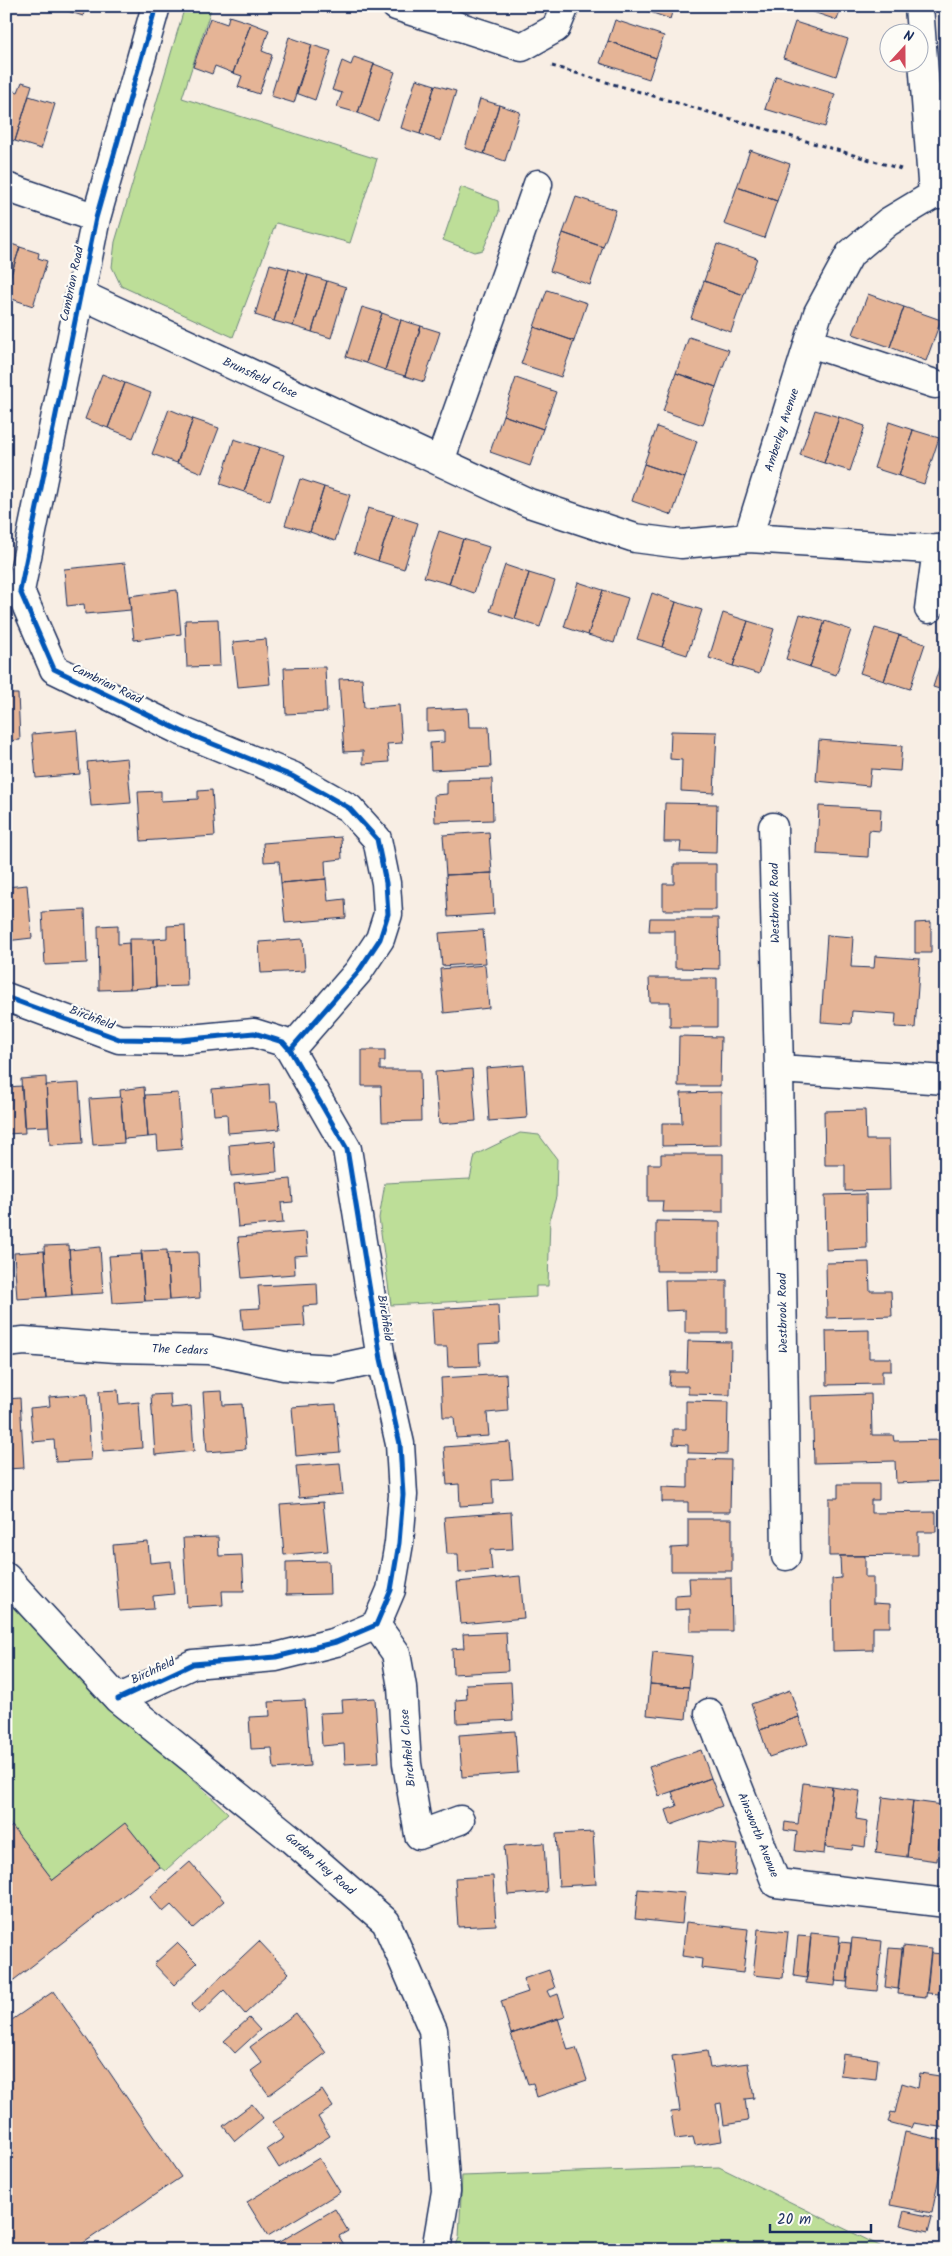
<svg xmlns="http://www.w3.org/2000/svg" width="952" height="2256" font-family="Kalam,sans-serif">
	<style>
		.green { fill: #bdde98; stroke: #6c867b }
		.building { fill: #e5b496; stroke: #1b2f5e }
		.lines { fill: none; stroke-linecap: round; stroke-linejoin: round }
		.minor-casing { stroke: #1b2f5e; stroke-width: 31 }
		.path { stroke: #1b2f5e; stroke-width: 3; stroke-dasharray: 4 4; stroke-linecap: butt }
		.minor { stroke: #fdfcf7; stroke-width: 28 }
		.cycleway-casing { stroke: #fdfcf7; stroke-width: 8 }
		.cycleway { stroke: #0057b8; stroke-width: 5 }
		.labels { text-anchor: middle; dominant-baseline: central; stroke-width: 4.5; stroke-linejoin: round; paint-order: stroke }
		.street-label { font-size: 12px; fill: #1b2f5e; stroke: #fdfcf7 }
	</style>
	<rect width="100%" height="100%" fill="#f8eee4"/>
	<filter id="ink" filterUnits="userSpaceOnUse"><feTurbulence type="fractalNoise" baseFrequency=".02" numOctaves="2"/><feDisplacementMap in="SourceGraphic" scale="10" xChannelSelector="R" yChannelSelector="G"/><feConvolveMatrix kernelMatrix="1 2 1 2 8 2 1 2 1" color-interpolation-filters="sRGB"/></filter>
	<g filter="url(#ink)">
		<!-- green -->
		<path class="green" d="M185 6H212L182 98 377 159 350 243 276 223 233 337 121 286 112 267 115 242Z
			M461 187 498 201 499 212 483 250 474 252 443 240Z
			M520 1133 539 1135 557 1159 556 1197 550 1217 548 1286H536V1297L391 1305 379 1218 385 1183 470 1179 475 1155Z
			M6 1601 228 1813 165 1871 160 1867 125 1824 53 1880 6 1819Z
			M719 2167 888 2250H454L459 2238 462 2176Z"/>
		<!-- building -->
		<path class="building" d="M58 6H86L83 16 58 8Z
			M633 6H674L670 19Z
			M795 6H842L837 20Z
			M229 16 251 23 233 73 215 66 212 74 193 67 210 18 227 24Z
			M615 20 664 36 656 58 608 41Z
			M795 22 848 39 836 76 783 58Z
			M251 23 269 30 262 51 272 55 259 94 238 87 242 76 233 73Z
			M289 37 312 45 294 103 271 96Z
			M608 41 656 58 649 79 600 63Z
			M312 45 331 51 315 100 296 93Z
			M354 57 374 64 358 113 337 107 342 93 332 90 342 61 351 65Z
			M374 64 395 72 378 121 358 113Z
			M776 76 835 94 825 127 765 109Z
			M416 79 435 85 420 134 401 128Z
			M22 82 32 85 15 141 6 139V89L18 92Z
			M435 85 456 91 441 141 420 134Z
			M29 96 55 104 41 149 15 141Z
			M480 99 499 105 484 154 465 148Z
			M499 105 520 112 505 161 484 154Z
			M750 150 790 164 777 201 737 187Z
			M737 187 777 201 764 238 724 224Z
			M576 197 616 210 603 247 563 233Z
			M563 233 603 247 590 285 550 271Z
			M6 242 20 247 6 290Z
			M717 244 757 258 744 295 704 281Z
			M20 247 39 253 38 258 47 261 33 306 6 297V290Z
			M270 264 289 269 274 321 255 315Z
			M289 269 308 275 293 326 274 321Z
			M308 275 327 281 312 332 293 326Z
			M327 281 346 287 331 338 312 332Z
			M704 281 744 295 731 332 691 318Z
			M547 290 587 303 574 341 534 327Z
			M868 294 904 307 890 347 853 334Z
			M362 307 382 313 366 363 346 357Z
			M904 307 941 320 926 361 890 347Z
			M382 313 401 320 385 370 366 363Z
			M401 320 421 326 405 376 385 370Z
			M421 326 440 332 424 382 405 376Z
			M534 327 574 341 561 377 521 364Z
			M689 337 729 350 716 387 676 373Z
			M676 373 716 387 703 425 663 411Z
			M102 374 125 383 108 428 85 419Z
			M516 378 556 392 543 429 503 415Z
			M125 383 151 393 133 438 108 428Z
			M169 409 193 419 177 463 152 454Z
			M815 410 839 417 824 463 800 455Z
			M503 415 543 429 530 466 490 452Z
			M839 417 865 426 850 471 824 463Z
			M193 419 219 428 202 473 177 463Z
			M889 422 913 430 899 476 874 468Z
			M657 427 697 441 685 478 644 464Z
			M913 430 939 438 924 484 899 476Z
			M234 439 259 447 244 492 220 484Z
			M259 447 284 455 270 501 244 492Z
			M644 464 685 478 672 515 632 501Z
			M300 479 324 487 310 532 285 525Z
			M324 487 350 495 335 541 310 532Z
			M368 508 393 515 378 561 354 553Z
			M393 515 418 523 404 569 378 561Z
			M439 531 463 539 449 584 424 577Z
			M463 539 489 547 474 593 449 584Z
			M125 563 131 610 85 614 84 604 67 606 64 569Z
			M505 565 529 573 515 619 490 611Z
			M529 573 555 581 540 627 515 619Z
			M578 582 603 590 588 635 564 627Z
			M177 590 181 634 134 640 129 596Z
			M603 590 628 598 614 643 588 635Z
			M652 593 676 602 662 647 637 639Z
			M676 602 702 610 687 655 662 647Z
			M723 613 748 621 733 666 709 658Z
			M800 614 825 621 810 667 786 659Z
			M218 619 220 666 187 667 185 620Z
			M748 621 774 629 759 674 733 666Z
			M825 621 851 630 836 675 810 667Z
			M875 628 899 635 884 681 860 673Z
			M899 635 925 644 910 689 884 681Z
			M266 639 270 684 238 687 233 642Z
			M946 647V691L933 687Z
			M325 667 327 712 286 714 284 668Z
			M362 678 364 708 399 705 402 743 387 744 389 762 363 764V751L344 752 339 679Z
			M6 694H18L20 740 6 741Z
			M468 708 469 727H489L491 767 431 770 430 743 444 742V730L427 731V710Z
			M77 730 80 774 36 778 32 734Z
			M671 731 717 732 714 793 681 791 682 760 670 759Z
			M819 740 902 746 900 771 871 769 869 786 816 781Z
			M127 758 131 803 91 806 87 762Z
			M492 779 493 820 435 822 434 795 447 794V780Z
			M212 790 215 836 141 841 138 792 161 791V801L198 799V791Z
			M665 803 717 804 716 853 680 852 681 842H664Z
			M819 806 881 809 880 831 869 830 868 857 817 854Z
			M489 832 492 873 446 875 443 835Z
			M341 837 342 859 325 861 326 879 281 883 279 861 264 862 263 843Z
			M674 864H716V910H663V884H674Z
			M492 873 494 914 448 917 446 875Z
			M326 879 328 901 345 899 346 918 285 923 281 883Z
			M27 885 32 938 6 941V887Z
			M85 910 87 963 45 965 42 912Z
			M650 918H718L719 969 675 968V931H649Z
			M931 922V953H915V923Z
			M118 925V944L129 943 130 989 99 990 98 926Z
			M185 925 187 986 156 987 154 939 167 938V926Z
			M483 930 486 963 442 966 439 933Z
			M827 935 853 937 851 967 874 968 875 956 920 959 915 1028 895 1027 896 1014 852 1011 851 1024 821 1022Z
			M129 939H154L156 987 130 989Z
			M303 939 305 971 261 973 259 942Z
			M485 965 489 1008 444 1013 440 969Z
			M649 978H717V1027H670V1002H650Z
			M679 1036 721 1037 720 1086H678Z
			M362 1050H385V1061H380V1070H420L421 1121 382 1122 381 1086H362Z
			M524 1065 527 1118 489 1121 486 1068Z
			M472 1069 476 1121 439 1124 435 1072Z
			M46 1077 48 1126 24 1127 21 1079Z
			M79 1083 83 1143 50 1145 46 1085Z
			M269 1084 270 1102H277L280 1129 228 1133 227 1114 214 1115 212 1089Z
			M22 1086 25 1133 6 1134V1087Z
			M144 1087 148 1137 124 1139 120 1090Z
			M721 1092V1145L662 1146V1123H682L681 1093Z
			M178 1093 182 1149 158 1151 157 1136 148 1137 145 1095Z
			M121 1097 124 1143 93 1145 89 1099Z
			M865 1110 866 1140H889L890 1190 845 1191V1165H825L824 1111Z
			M945 1125H946V1181H942Z
			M275 1141 277 1172 231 1176 229 1145Z
			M661 1154H723V1212H662L663 1201H648V1164H661Z
			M291 1179 293 1202 281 1203 283 1223 238 1227 234 1184Z
			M866 1194 867 1248 826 1250 825 1195Z
			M656 1221 720 1222V1271H656Z
			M306 1232 308 1255 294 1256 295 1274 242 1278 238 1237Z
			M6 1235 9 1269H6Z
			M69 1245 72 1295 47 1297 44 1246Z
			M100 1247 103 1293 72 1295 69 1250Z
			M167 1250 170 1300 145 1301 141 1251Z
			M44 1251 47 1297 17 1299 14 1253Z
			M198 1252 200 1298 170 1300 167 1253Z
			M142 1254 145 1301 113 1303 109 1256Z
			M869 1262 870 1291H891L892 1316 827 1318 826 1263Z
			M665 1280H727V1333H685V1310L666 1311Z
			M317 1283 318 1305 303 1306 305 1326 243 1330 241 1309 260 1308 258 1286Z
			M498 1305 500 1343 479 1344 480 1366 448 1367 447 1347H434L432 1309Z
			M869 1330V1358H891V1371H882V1384L827 1385 826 1331Z
			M688 1341 731 1342 730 1395 688 1394V1386H669L670 1372H687Z
			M506 1374 508 1411 487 1413 489 1436 456 1438 454 1417H443L441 1378Z
			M118 1390 119 1404 139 1402 142 1448 103 1451 99 1391Z
			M222 1391 223 1405 242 1404 246 1449 207 1452 203 1392Z
			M87 1394 91 1460 56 1462 54 1440 33 1442 30 1408 50 1406 49 1397Z
			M170 1394 171 1408 191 1406 194 1451 155 1455 151 1395Z
			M871 1394 872 1435H893L894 1441 944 1440 945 1481 896 1483 895 1461 814 1463 812 1396Z
			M20 1398 24 1468 6 1469V1399Z
			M686 1401 728 1402 727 1454 688 1453V1445L673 1444V1429H686Z
			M336 1404 340 1452 296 1456 292 1407Z
			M510 1442 513 1479 492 1480 493 1504 460 1506 459 1484 447 1485 444 1447Z
			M688 1459 731 1460 730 1512H688V1502H662V1487L688 1488Z
			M340 1463 343 1494 299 1498 296 1466Z
			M838 1484H879V1500H871V1513L936 1512V1532H918V1555L829 1556V1498H838Z
			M323 1502 328 1551 284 1555 280 1505Z
			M511 1512 513 1549 490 1550 492 1570 459 1573 458 1554H447L444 1517Z
			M688 1519H732V1571H671V1548L688 1547Z
			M218 1537 219 1556 242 1555 244 1591H222L223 1605 187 1607 183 1538Z
			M148 1542 150 1563 171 1561 174 1594 153 1596 154 1609 119 1611 113 1545Z
			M840 1556H865V1577H873V1603L890 1604V1627H873V1650L833 1651 832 1579 841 1578Z
			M329 1561 330 1594 286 1595V1562Z
			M520 1576 524 1618 461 1624 457 1582Z
			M689 1578H731L732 1631H690V1609L675 1610V1595L690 1594Z
			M506 1632 508 1671 453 1674 452 1649 464 1648 463 1634Z
			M653 1652 692 1656 689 1687 650 1684Z
			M511 1682 513 1720 457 1723 456 1700 467 1699 466 1684Z
			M650 1684 689 1687 686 1719 647 1715Z
			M790 1690 799 1717 760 1730 751 1704Z
			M375 1698 379 1762 345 1764 344 1744 322 1746 320 1713 343 1712 342 1700Z
			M305 1700 310 1766 274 1769 272 1748 251 1749 249 1717 270 1716 269 1702Z
			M799 1717 808 1744 769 1757 760 1730Z
			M515 1731 518 1773 462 1777 459 1735Z
			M701 1750 711 1778 659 1796 649 1767Z
			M711 1778 722 1806 671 1825 666 1810 677 1806 672 1792Z
			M803 1783 832 1787 824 1854 795 1851 797 1832 784 1830 785 1822 798 1824Z
			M832 1787 860 1791 856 1819 868 1821 865 1847 853 1845 852 1850 825 1847Z
			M883 1797 913 1801 907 1857 876 1853Z
			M913 1801 943 1805 937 1861 907 1857Z
			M125 1823 160 1867 6 1986V1831L12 1826 53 1880Z
			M593 1832 596 1884 559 1886 556 1834Z
			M699 1841 738 1845 735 1876 696 1873Z
			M544 1843 547 1892 508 1895 504 1846Z
			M190 1862 224 1901 193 1928 171 1905 163 1912 150 1897Z
			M493 1876 496 1925 458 1927 455 1878Z
			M638 1889 685 1893 682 1924 635 1919Z
			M686 1922 748 1929 743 1973 701 1968 702 1959 682 1956Z
			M758 1929 788 1932 783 1978 753 1975Z
			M811 1933 840 1936 835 1986 806 1983Z
			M798 1936 811 1937 807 1978 794 1976Z
			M852 1938 882 1941 877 1991 847 1988Z
			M259 1941 289 1973 245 2014 224 1990 199 2014 191 2005Z
			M840 1942 851 1943 847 1982 835 1981Z
			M177 1943 197 1963 174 1985 154 1964Z
			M903 1946 931 1949 926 1997 898 1994Z
			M889 1948 902 1949 898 1989 885 1987Z
			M944 1949H946V1999L938 1998Z
			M931 1953 943 1954 939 1994 927 1993Z
			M549 1970 555 1988 547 1991 550 1997 558 1994 565 2017 511 2034 501 2001 528 1992 523 1979Z
			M54 1991 181 2177 73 2250H6V2024Z
			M296 2013 326 2053 269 2095 251 2071 262 2063 250 2047Z
			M249 2018 260 2030 235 2053 224 2041Z
			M558 2018 568 2050 576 2048 587 2080 537 2097 533 2083 528 2084 511 2034Z
			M707 2051 710 2068 748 2063 754 2098 745 2099 748 2121 724 2125 721 2103 716 2104 722 2141 695 2145 693 2137 675 2139 671 2112 680 2111 672 2056Z
			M843 2054 878 2059 876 2079 840 2075Z
			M920 2073 946 2077V2128L913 2123 911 2128 888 2122 891 2112 895 2113 902 2083 918 2088Z
			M322 2090 333 2107 318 2117 330 2136 279 2168 267 2149 284 2138 273 2122Z
			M252 2104 263 2118 235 2141 223 2126Z
			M905 2132 946 2141 932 2213 890 2205Z
			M319 2158 340 2192 268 2236 247 2202Z
			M335 2209 348 2231 339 2236 347 2250H279L276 2244Z
			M904 2211 932 2217 928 2232 900 2225Z"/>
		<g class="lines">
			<defs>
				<path id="minor" d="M156 6 96 218 20 591 54 669 181 731 292 776 349 808 377 839 386 883 388 914 380 939 358 972 290 1050
					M396 6 522 47 556 28 565 6
					M919 6 933 195
					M6 187 96 218
					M946 195H933L888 222 850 254 818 313 748 538 946 550
					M80 294 529 503 635 538 681 544 748 538
					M810 343 935 384
					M440 461 538 184
					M929 609 937 549
					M773 827 779 1069 786 1556
					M6 997 119 1039 180 1040 254 1033 283 1042 290 1050 347 1149 381 1359 400 1444 403 1495 399 1543 391 1590 376 1625 336 1642 276 1657 193 1664 118 1699
					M779 1069 946 1080
					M6 1343 24 1341 116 1348 209 1350 284 1366 334 1369 381 1359
					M6 1577 118 1699 290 1838 386 1922 433 2030 446 2191 436 2250
					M376 1625 396 1653 402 1687 407 1764 419 1835 460 1820
					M709 1713 776 1883 946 1903"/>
			</defs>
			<!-- minor casing -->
			<use href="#minor" class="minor-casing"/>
			<!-- path -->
			<path class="path" d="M552 66 901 169"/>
			<!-- minor -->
			<use href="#minor" class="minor"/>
			<defs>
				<path id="cycleway" d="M156 6 96 218 20 591 54 669 181 731 292 776 349 808 377 839 386 883 388 914 380 939 358 972 290 1050
					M6 997 119 1039 180 1040 254 1033 283 1042 290 1050 347 1149 381 1359 400 1444 403 1495 399 1543 391 1590 376 1625 336 1642 276 1657 193 1664 118 1699"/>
			</defs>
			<!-- cycleway casing -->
			<use href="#cycleway" class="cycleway-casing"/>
			<!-- cycleway -->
			<use href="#cycleway" class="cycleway"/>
		</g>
	</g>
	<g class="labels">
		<!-- street labels -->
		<g class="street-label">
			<text transform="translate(72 284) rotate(-78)">Cambrian Road</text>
			<text transform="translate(260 378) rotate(25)">Brunsfield Close</text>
			<text transform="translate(782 430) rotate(-72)">Amberley Avenue</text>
			<text transform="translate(107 684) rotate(26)">Cambrian Road</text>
			<text transform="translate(775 903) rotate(-91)">Westbrook Road</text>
			<text transform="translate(92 1018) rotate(21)">Birchfield</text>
			<text transform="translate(783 1313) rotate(-91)">Westbrook Road</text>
			<text transform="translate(385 1318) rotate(81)">Birchfield</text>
			<text transform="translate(180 1350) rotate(2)">The Cedars</text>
			<text transform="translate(153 1671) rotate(-25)">Birchfield</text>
			<text transform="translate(408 1748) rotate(-95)">Birchfield Close</text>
			<text transform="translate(758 1835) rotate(68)">Ainsworth Avenue</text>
			<text transform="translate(320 1864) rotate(41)">Garden Hey Road</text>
		</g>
	</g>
	<!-- margin -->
	<rect width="952" height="2256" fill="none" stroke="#fdfcf7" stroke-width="25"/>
	<rect x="12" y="12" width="927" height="2231" fill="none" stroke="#1b2f5e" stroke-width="2" filter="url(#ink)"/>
	<!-- north arrow -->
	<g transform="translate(904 48) rotate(21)"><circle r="24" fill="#fdfcf7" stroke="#a3aaba"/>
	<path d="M0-4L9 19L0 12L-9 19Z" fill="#d1495b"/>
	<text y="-8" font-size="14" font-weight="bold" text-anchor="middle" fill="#1b2f5e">N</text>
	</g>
	<!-- scale -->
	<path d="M770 2224v8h101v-8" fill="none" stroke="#1b2f5e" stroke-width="2.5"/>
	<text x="777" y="2224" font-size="15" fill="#1b2f5e" stroke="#fdfcf7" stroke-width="4" paint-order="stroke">20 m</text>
</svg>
